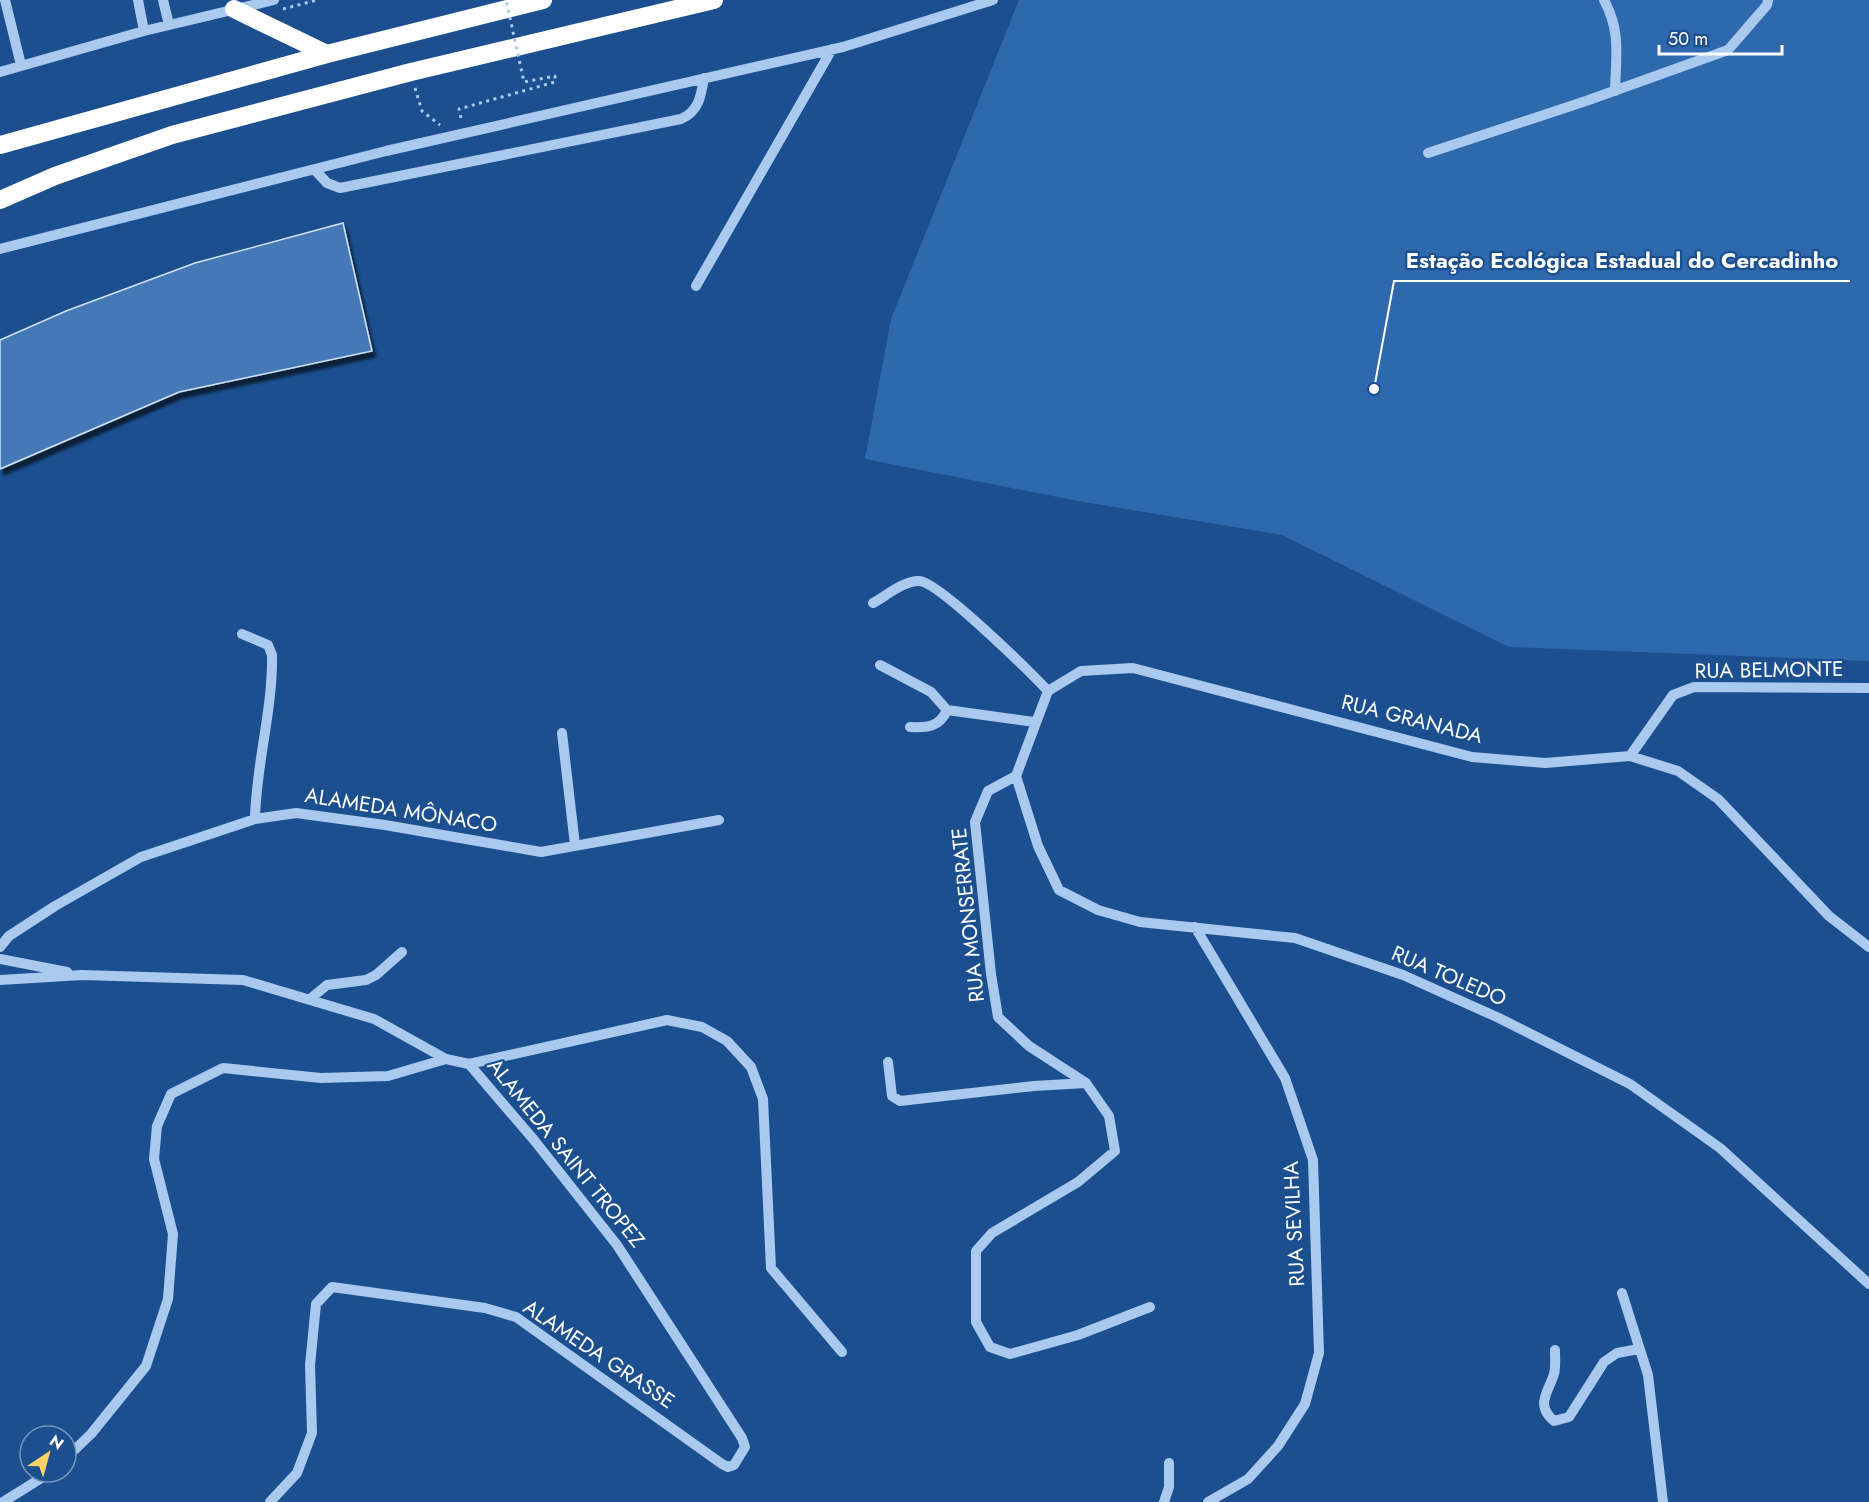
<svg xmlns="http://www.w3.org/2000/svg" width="1869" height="1502" font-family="Jost,sans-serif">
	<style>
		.green { fill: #2e69ad }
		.building { fill: #4478b7; stroke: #cfe3fa; stroke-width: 1.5; filter: url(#shadow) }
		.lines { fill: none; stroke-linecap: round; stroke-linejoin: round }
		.path { stroke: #a9c9ee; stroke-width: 3; stroke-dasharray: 3 4.5; stroke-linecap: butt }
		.minor { stroke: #a9c9ee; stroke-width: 10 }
		.highway { stroke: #fff; stroke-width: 18 }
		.path-bridge { stroke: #a9c9ee; stroke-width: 3; stroke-dasharray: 3 4.5; stroke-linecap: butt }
		.labels { text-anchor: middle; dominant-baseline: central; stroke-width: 4.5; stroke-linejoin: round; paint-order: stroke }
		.street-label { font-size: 21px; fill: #fff; stroke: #1b4f8f }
		.leader { fill: none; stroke: #fff; stroke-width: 2 }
		.callout-dot { fill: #fff; stroke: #1b4f8f; stroke-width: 2 }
		.callout-label { font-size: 22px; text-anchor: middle; font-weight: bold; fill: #fff; stroke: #1b4f8f; stroke-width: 4.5; stroke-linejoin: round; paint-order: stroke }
	</style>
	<defs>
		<filter id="shadow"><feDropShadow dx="3.5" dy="6" stdDeviation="1.5" flood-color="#0009"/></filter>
	</defs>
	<rect width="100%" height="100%" fill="#1b4f8f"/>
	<!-- green -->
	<path class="green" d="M1019 0H1869V661L1509 647 1282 535 1078 501 865 459 891 319Z"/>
	<!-- building -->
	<path class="building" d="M343 223 372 351 179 392 0 469V340L66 311 195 263Z"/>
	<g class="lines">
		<!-- path -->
		<path class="path" d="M283 9 317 0
			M415 88 422 111 440 125"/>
		<!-- minor -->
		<path class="minor" d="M5 0 21 65
			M138 0 144 31
			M163 0 169 25
			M1604 0C1621 31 1616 56 1615 91
			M0 72 144 31 274 0
			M1428 153 1586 101 1728 50 1767 5 1768 0
			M315 170 327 183 340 188 681 119C699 111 701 96 704 78
			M0 249 386 151 843 47 993 0
			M696 286 832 49
			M873 603C886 596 903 581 919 581 938 581 1031 673 1048 691
			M242 634 268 645 272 655C273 710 256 764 255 819
			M880 665 931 692 947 710C940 727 927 728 910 727
			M947 710 1034 722
			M562 733 575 845
			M1630 756 1673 695 1694 687 1869 688
			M1016 776 1038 846 1059 890 1098 910 1140 922 1295 938 1403 975 1499 1018 1630 1084 1720 1148 1869 1284
			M1016 776 1048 691 1081 671 1133 668 1472 757 1545 763 1630 756 1678 771 1718 799 1829 916 1869 947
			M1016 776 988 791 975 822 991 974 998 1017 1029 1046 1086 1083 1109 1116 1115 1151 1078 1182 992 1233 976 1251V1322L990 1347 1010 1354 1078 1335 1150 1307
			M1195 927 1285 1078 1313 1160 1319 1353 1305 1404 1278 1446 1248 1479 1208 1502
			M0 947 9 936 55 906 141 857 255 819 296 813 385 825 541 852 719 820
			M0 959 67 972
			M0 980 82 975 243 980 374 1019 446 1059 469 1064 534 1140 617 1245 742 1438 745 1447 734 1465 728 1467 722 1464 516 1317 485 1308 332 1287 316 1304 310 1365 312 1433 297 1473 270 1502
			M310 999 327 985 366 980 376 975 402 952
			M888 1062 892 1096 900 1101 1034 1086 1086 1083
			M469 1064 667 1020 702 1027 727 1041 751 1067 763 1099 771 1268 842 1352
			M1622 1293 1648 1375 1663 1502
			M1555 1350C1555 1358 1556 1367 1554 1374 1548 1393 1535 1405 1554 1421L1569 1417 1604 1362 1617 1353 1639 1349
			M66 1458 91 1434 146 1366 168 1299 173 1234 154 1159 157 1126 171 1094 223 1068 321 1078 388 1076 446 1059
			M3 1502 51 1472
			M1164 1502 1169 1487V1463"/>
		<!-- highway -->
		<path class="highway" d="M234 9 327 54
			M0 145 327 54 543 0
			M0 200 55 176 172 135 411 72 714 0"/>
		<!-- path-bridge -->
		<path class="path-bridge" d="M461 118 459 109 555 82V76L524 82 506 0"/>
	</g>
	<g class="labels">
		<!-- street labels -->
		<g class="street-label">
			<text transform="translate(1769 670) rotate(-1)">RUA BELMONTE</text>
			<text transform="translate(1412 719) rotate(14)">RUA GRANADA</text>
			<text transform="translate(401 810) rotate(9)">ALAMEDA MÔNACO</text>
			<text transform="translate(968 915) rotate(-96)">RUA MONSERRATE</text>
			<text transform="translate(1449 976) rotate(23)">RUA TOLEDO</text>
			<text transform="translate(566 1153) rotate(51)">ALAMEDA SAINT TROPEZ</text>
			<text transform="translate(1294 1224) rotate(-93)">RUA SEVILHA</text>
			<text transform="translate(599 1354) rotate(34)">ALAMEDA GRASSE</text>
		</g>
	</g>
	<!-- callouts -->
	<path class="leader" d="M1374 389L1394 281H1850"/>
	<circle class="callout-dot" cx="1374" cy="389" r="6"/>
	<g class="callout-label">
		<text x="1622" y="268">Estação Ecológica Estadual do Cercadinho</text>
	</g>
	<!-- north arrow -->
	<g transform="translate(48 1454) rotate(36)"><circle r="28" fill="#1b4f8f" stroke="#7695bc" stroke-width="1.5"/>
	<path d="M0-4.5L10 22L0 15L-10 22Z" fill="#ffd166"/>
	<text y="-9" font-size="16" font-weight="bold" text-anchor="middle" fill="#ffffff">N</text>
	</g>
	<!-- scale -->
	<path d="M1659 45v9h123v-9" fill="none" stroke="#ffffff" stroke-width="3"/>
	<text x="1668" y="45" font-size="18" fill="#ffffff" stroke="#1b4f8f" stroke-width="4.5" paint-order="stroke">50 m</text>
</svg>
